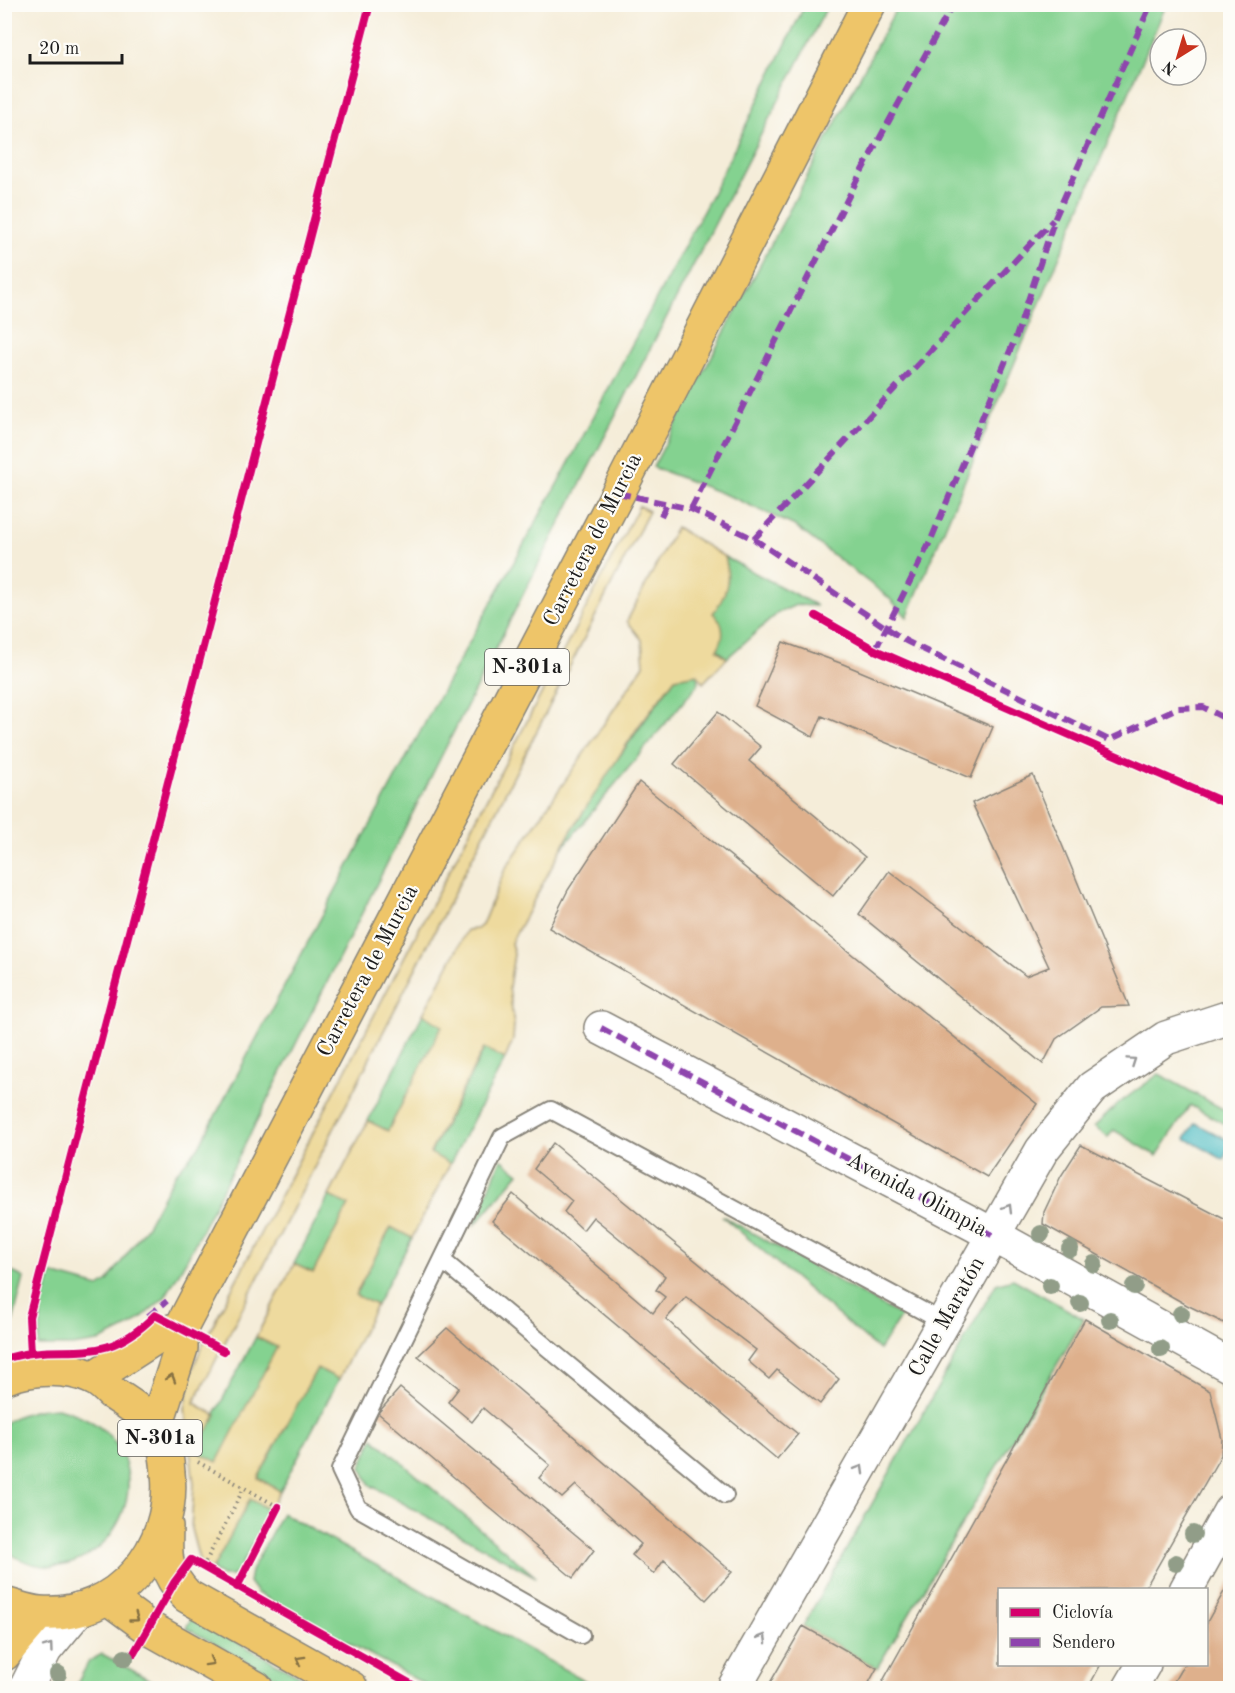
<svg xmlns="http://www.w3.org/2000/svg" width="1235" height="1693" font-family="'Old Standard TT',serif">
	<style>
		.green { fill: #84d290; stroke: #507756; stroke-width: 1.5 }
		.sand { fill: #eeda9e; stroke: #857b5d; stroke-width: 1.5 }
		.water { fill: #4ebcc3; stroke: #356c70; stroke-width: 1.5 }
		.building { fill: #deb08c }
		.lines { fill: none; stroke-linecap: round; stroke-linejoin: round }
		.lane-casing { stroke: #88847a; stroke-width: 20 }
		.street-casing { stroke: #88847a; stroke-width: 36 }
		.primary-casing { stroke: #88847a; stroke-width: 36 }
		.highway-casing { stroke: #88847a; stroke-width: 36 }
		.path { stroke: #88847a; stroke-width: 4; stroke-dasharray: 1.5 4.5; stroke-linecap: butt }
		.lane { stroke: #fff; stroke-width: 16 }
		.street { stroke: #fff; stroke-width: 33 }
		.primary { stroke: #eec569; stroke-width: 33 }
		.highway { stroke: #eec569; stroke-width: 33 }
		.quiet { stroke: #8e44ad; stroke-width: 6; stroke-dasharray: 12 6; stroke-linecap: butt }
		.cycleway-casing { stroke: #fdfcf7; stroke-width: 11 }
		.cycleway { stroke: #d6006c; stroke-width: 8 }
		.tree { fill: #919d88 }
		.oneway { stroke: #999 }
		.oneway2 { stroke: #857042 }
		.labels { text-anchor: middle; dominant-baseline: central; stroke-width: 4.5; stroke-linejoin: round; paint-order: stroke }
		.shield { fill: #fdfcf7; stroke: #605f5e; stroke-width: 1.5 }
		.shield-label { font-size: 21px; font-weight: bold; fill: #1c1c1c }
		.street-label { font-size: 22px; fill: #1c1c1c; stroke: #fdfcf7 }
	</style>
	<rect width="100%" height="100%" fill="#fdfcf7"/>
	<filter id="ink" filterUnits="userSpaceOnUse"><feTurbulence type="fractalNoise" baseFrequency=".0167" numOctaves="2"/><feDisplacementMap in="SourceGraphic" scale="12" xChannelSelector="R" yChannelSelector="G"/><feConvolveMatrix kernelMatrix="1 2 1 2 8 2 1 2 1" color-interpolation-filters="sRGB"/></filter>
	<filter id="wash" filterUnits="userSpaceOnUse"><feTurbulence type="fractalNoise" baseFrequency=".008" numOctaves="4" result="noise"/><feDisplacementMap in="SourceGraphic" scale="24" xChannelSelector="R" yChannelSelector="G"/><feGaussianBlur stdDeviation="1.35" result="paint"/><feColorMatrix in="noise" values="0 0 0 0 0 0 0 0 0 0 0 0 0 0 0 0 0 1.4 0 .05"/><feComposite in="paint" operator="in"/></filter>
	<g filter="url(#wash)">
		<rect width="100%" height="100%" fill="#f5edd9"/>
		<!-- green -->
		<path class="green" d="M805 5H828L529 583 187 1259 165 1297 134 1324 98 1342 72 1346H38L42 1303 52 1274 99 1287 108 1281 148 1224 175 1174 198 1148 435 704 565 470 709 200Z
			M898 5H1166L907 617 888 597 795 526 734 498 653 467Z
			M725 557 817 606 796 605 778 613 727 658 717 649 713 613 727 565Z
			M697 674 698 684 559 852 604 778 675 678Z
			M423 1014 442 1026 388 1131 368 1121Z
			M485 1048 505 1059 450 1164 430 1154Z
			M1159 1074 1230 1113V1127L1190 1105 1157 1156 1114 1130 1108 1137 1094 1127 1119 1103Z
			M501 1159 519 1173 474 1226Z
			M329 1196 349 1205 313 1273 294 1264Z
			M722 1216 901 1316 879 1350Z
			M391 1227 412 1238 376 1305 355 1295Z
			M5 1268 24 1278 5 1352Z
			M1013 1279 1084 1319 877 1668 803 1626 996 1284Z
			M256 1337 278 1347 217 1463 195 1451Z
			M317 1368 339 1379 280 1491 258 1478Z
			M57 1408C198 1443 102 1620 5 1550V1423C20 1412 38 1409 57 1408Z
			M373 1438 536 1577 370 1485 361 1467Z
			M250 1499 270 1510 239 1570 232 1576H222L212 1570Z
			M282 1513 598 1688H432L257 1593 249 1582 251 1571Z
			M192 1617 321 1688H295L186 1628Z
			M102 1654 165 1688H75L89 1661Z"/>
		<!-- sand -->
		<path class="sand" d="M639 506 649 511 194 1403 216 1415 196 1451 217 1462 277 1347 256 1337 294 1264 313 1273 349 1205 329 1196 368 1121 388 1131 442 1026 423 1014 467 930 477 929 482 925 505 869 644 665 642 640 627 621 676 527 725 557C731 578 727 596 713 613 725 624 725 637 717 650L727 658 703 683 697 674 675 678 638 727 571 831 511 943 514 954 509 987 514 1025 513 1040 505 1059 484 1048 430 1153 450 1164 412 1238 391 1227 355 1295 376 1305 339 1379 317 1368 258 1478 280 1491 270 1510 250 1499 212 1570 200 1563 191 1529 194 1484 185 1409 192 1371 202 1346Z"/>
		<!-- water -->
		<path class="water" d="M1195 1123 1230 1141 1224 1160 1185 1138Z"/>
		<g id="blocks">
			<!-- building -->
			<path class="building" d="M783 642 843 664 993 727 971 778 822 716 813 737 755 706Z
				M718 712 761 747 749 761 865 857 833 896 674 764Z
				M1033 775 1129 1006 1101 1007 1056 1039 1043 1064 859 914 889 871 1026 976 1049 967 972 803Z
				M639 782 1037 1104 987 1177 549 928 568 890Z
				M553 1143 839 1379 820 1404 777 1370 769 1379 748 1361 756 1350 686 1297 666 1319 742 1389 798 1434 777 1459 492 1221 513 1194 653 1313 665 1297 656 1290 665 1276 593 1217 583 1230 564 1212 572 1201 534 1169Z
				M1081 1145 1230 1222V1326L1187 1305 1043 1224 1044 1212 1061 1176Z
				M1085 1319 1210 1391 1222 1439 1221 1455 1144 1590H1000V1664H1101L1088 1688H879Z
				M447 1328 732 1572 706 1600 664 1560 654 1574 632 1555 641 1544 576 1485 562 1498 539 1478 550 1465 483 1408 472 1422 448 1402 459 1388 418 1356Z
				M400 1388 594 1550 573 1578 378 1413Z
				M1230 1581V1688H1170L1184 1664H1206V1624Z
				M803 1626 877 1668 866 1688H767Z"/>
		</g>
	</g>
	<g filter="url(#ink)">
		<use href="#blocks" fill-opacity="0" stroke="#88847a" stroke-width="1.5"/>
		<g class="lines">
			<defs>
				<path id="lane" d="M443 1261 725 1495
					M581 1635 358 1508 340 1470 502 1137 551 1110 945 1323"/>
				<path id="street" d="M601 1028 975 1225 1230 1366
					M1186 1590 1230 1511
					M26 1688 45 1650 79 1609
					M734 1688 1042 1150 1092 1088 1166 1038 1230 1017
					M1130 1688 1144 1664"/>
				<path id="primary" d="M4 1378C30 1367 67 1366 93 1378 100 1381 106 1387 111 1392 125 1402 143 1412 155 1425 164 1435 167 1459 168 1473 176 1547 118 1619 40 1613 28 1612 16 1607 4 1604
					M166 1527C165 1559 164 1572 187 1596L351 1688
					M108 1598 149 1628 256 1688
					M4 1654 39 1613"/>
				<path id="highway" d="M181 1328 618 493 869 4
					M93 1378 161 1334 181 1328
					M156 1426 181 1348V1328"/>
			</defs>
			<!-- lane casing -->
			<use href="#lane" class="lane-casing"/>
			<!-- street casing -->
			<use href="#street" class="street-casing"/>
			<!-- primary casing -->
			<use href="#primary" class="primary-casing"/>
			<!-- highway casing -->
			<use href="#highway" class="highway-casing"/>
			<!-- path -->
			<path class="path" d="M198 1462 273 1504
				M203 1567 244 1488"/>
			<!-- lane -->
			<use href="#lane" class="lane"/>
			<!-- street -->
			<use href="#street" class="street"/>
			<!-- primary -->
			<use href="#primary" class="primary"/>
			<!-- highway -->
			<use href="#highway" class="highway"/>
			<!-- quiet -->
			<path class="quiet" d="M618 493 691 509 754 539 906 641 1109 740 1177 708 1203 707 1230 721
				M691 509 860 174 953 4
				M661 516 668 502
				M754 539 1053 220
				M875 650 930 542 1017 334 1055 218 1151 4
				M601 1028 992 1235
				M148 1316 167 1301"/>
			<defs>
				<path id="cycleway" d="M816 616 875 650 1230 805
					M31 1353 29 1317 370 4
					M4 1359C66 1339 99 1372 155 1315L224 1351
					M237 1587 278 1507
					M134 1653 174 1583 191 1560 418 1688"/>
			</defs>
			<!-- cycleway casing -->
			<use href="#cycleway" class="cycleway-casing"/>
			<!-- cycleway -->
			<use href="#cycleway" class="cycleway"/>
		</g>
		<!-- trees -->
		<g class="tree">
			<circle cx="1041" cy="1234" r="9"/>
			<circle cx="1070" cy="1249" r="9"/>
			<circle cx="1094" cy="1264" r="9"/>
			<circle cx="1050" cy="1286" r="9"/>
			<circle cx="1134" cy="1286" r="9"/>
			<circle cx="1080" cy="1303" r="9"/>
			<circle cx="1181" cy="1314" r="9"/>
			<circle cx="1110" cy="1320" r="9"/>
			<circle cx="1161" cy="1349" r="9"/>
			<circle cx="1193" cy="1534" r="9"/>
			<circle cx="1176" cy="1563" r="9"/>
			<circle cx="125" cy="1658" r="9"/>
			<circle cx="58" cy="1674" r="9"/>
		</g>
		<!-- one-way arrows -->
		<defs><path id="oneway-chevron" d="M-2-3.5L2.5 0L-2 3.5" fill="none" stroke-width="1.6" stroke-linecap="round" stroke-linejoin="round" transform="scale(1.5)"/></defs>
		<g class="oneway">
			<use href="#oneway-chevron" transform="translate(1132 1061) rotate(-34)"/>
			<use href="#oneway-chevron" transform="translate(1008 1208) rotate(-59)"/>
			<use href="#oneway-chevron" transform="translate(860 1469) rotate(-60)"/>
			<use href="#oneway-chevron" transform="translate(763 1638) rotate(-60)"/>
			<use href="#oneway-chevron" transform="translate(49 1647) rotate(-54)"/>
		</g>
		<g class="oneway2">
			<use href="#oneway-chevron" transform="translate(171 1378) rotate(-72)"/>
			<use href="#oneway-chevron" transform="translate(135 1618) rotate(36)"/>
			<use href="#oneway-chevron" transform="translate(300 1660) rotate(-151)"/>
			<use href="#oneway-chevron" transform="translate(210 1662) rotate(29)"/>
		</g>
	</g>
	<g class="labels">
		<!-- shield labels -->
		<g class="shield">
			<rect x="485" y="649" width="84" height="36" rx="4.5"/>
			<rect x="118" y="1420" width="84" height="36" rx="4.5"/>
		</g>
		<g class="shield-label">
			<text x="527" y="667">N-301a</text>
			<text x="160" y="1438">N-301a</text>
		</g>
		<!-- street labels -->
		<g class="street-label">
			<text transform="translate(593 540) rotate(-63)">Carretera de Murcia</text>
			<text transform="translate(368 971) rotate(-62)">Carretera de Murcia</text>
			<text transform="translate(917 1195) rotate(28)">Avenida Olimpia</text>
			<text transform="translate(947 1317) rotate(-61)">Calle Maratón</text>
		</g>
	</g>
	<!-- margin -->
	<rect width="1235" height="1693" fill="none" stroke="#fdfcf7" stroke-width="24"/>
	<!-- legend -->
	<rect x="998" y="1588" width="210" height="78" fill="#fdfcf7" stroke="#a3a29f" stroke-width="1.5"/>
	<rect x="1010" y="1608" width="30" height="9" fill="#d6006c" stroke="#a3a29f" stroke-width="1.5"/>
	<text x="1052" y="1618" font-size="18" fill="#1c1c1c">Ciclovía</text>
	<rect x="1010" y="1638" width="30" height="9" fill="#8e44ad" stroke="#a3a29f" stroke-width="1.5"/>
	<text x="1052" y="1648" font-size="18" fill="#1c1c1c">Sendero</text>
	<!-- north arrow -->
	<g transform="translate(1178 57) rotate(217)"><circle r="28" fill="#fdfcf7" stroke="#a3a29f" stroke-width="1.5"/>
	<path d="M0-4.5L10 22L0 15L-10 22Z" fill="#c8321e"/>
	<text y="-9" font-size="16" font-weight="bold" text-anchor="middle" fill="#1c1c1c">N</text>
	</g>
	<!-- scale -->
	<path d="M30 54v9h92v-9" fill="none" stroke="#1c1c1c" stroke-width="3"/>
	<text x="39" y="54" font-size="18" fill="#1c1c1c" stroke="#fdfcf7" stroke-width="4.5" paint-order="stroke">20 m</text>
</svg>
